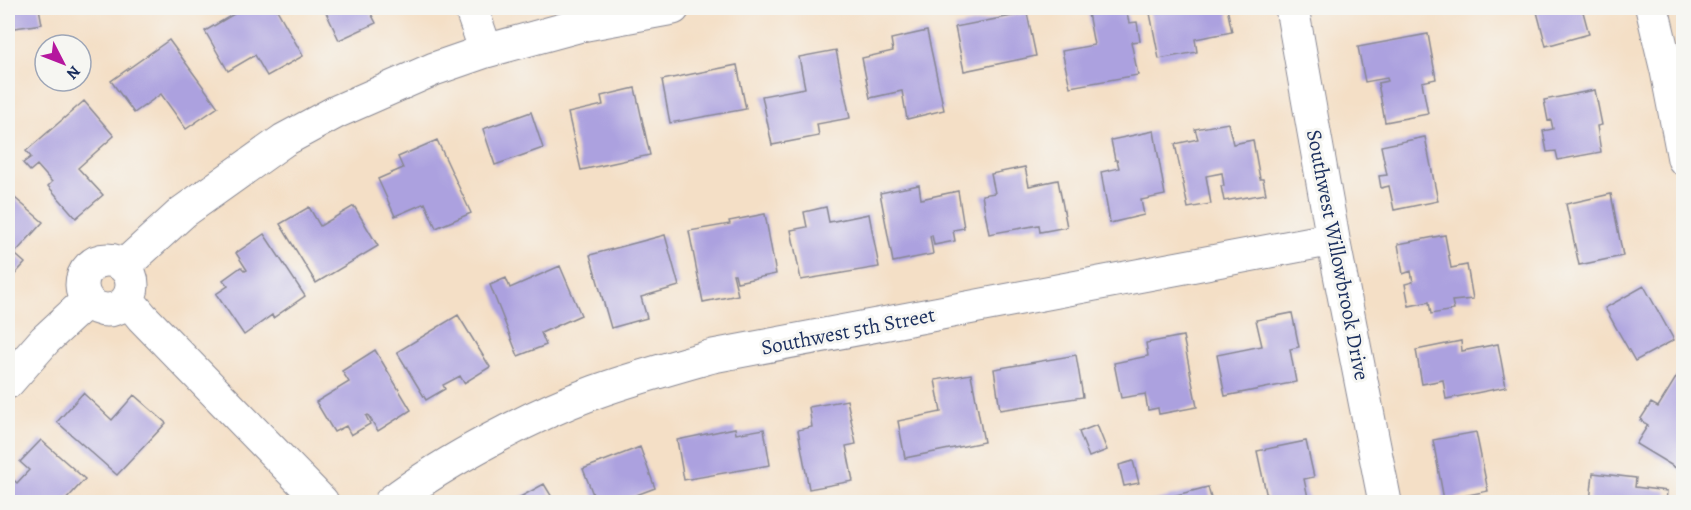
<svg xmlns="http://www.w3.org/2000/svg" width="1691" height="510" font-family="Alegreya,serif">
	<style>
		.building { fill: #aca1df }
		.lines { fill: none; stroke-linecap: round; stroke-linejoin: round }
		.minor-casing { stroke: #888792; stroke-width: 35 }
		.minor { stroke: #fff; stroke-width: 33 }
		.labels { text-anchor: middle; dominant-baseline: central; stroke-width: 6; stroke-linejoin: round; paint-order: stroke }
		.street-label { font-size: 21px; fill: #1b2f5e; stroke: #f6f6f2 }
	</style>
	<rect width="100%" height="100%" fill="#f6f6f2"/>
	<filter id="ink" filterUnits="userSpaceOnUse"><feTurbulence type="fractalNoise" baseFrequency=".0167" numOctaves="2"/><feDisplacementMap in="SourceGraphic" scale="12" xChannelSelector="R" yChannelSelector="G"/><feConvolveMatrix kernelMatrix="1 2 1 2 8 2 1 2 1" color-interpolation-filters="sRGB"/></filter>
	<filter id="wash" filterUnits="userSpaceOnUse"><feTurbulence type="fractalNoise" baseFrequency=".008" numOctaves="4" result="noise"/><feDisplacementMap in="SourceGraphic" scale="24" xChannelSelector="R" yChannelSelector="G"/><feGaussianBlur stdDeviation="1.35" result="paint"/><feColorMatrix in="noise" values="0 0 0 0 0 0 0 0 0 0 0 0 0 0 0 0 0 1.4 0 .05"/><feComposite in="paint" operator="in"/></filter>
	<g filter="url(#wash)">
		<rect width="100%" height="100%" fill="#f4dfc6"/>
		<g id="blocks">
			<!-- building -->
			<path class="building" d="M8 8H39L42 24 8 29Z
				M244 8H276L303 56 267 76 255 55 228 71 205 31Z
				M324 8H368L376 23 339 40Z
				M1087 8H1126L1129 23 1137 22 1140 41 1131 42 1138 75 1070 87 1062 51 1094 45Z
				M1149 8H1227L1232 32 1195 39 1197 52 1159 59Z
				M1536 8H1582L1589 34 1546 46Z
				M1027 13 1036 56 964 71 955 27Z
				M927 31 944 110 907 119 902 91 870 98 862 58 893 51 891 39Z
				M1428 34 1436 79 1422 82 1428 114 1385 122 1378 83 1388 81 1387 78 1365 82 1358 47Z
				M169 40 218 107 186 129 161 94 134 113 111 81Z
				M836 50 850 118 817 124 819 136 772 145 762 96 805 88 799 57Z
				M737 65 746 109 670 123 662 80Z
				M635 88 650 155 581 170 568 113 603 105 601 96Z
				M1595 90 1602 125 1597 126 1601 152 1558 160 1556 151 1547 152 1543 131 1553 129 1551 120 1548 121 1544 100Z
				M84 101 114 136 78 168 103 195 76 218 48 186 52 182 37 165 30 171 23 163 31 157 26 151Z
				M531 112 543 148 495 165 483 129Z
				M1228 123 1233 144 1253 140 1260 179H1263L1266 194 1224 201 1221 186H1224L1222 173 1206 176 1211 204 1188 208 1175 144 1198 139 1195 129Z
				M1154 131 1165 195 1141 200 1144 215 1110 223 1101 172 1119 168 1117 160H1115L1111 140Z
				M1425 137 1438 201 1394 210 1389 186 1381 188 1379 176 1387 175 1381 146Z
				M437 140 471 213 436 228 425 203 395 216 378 179 403 168 398 157Z
				M1025 167 1029 186 1058 180 1067 227 1040 232 1039 225 989 234 982 195 995 193 991 174Z
				M919 185 921 199 958 191 964 228 953 230 955 241 934 245 932 235 930 236 933 254 893 262 880 193Z
				M9 193 43 222 16 252 10 246 8 248 25 263 8 282V195Z
				M1611 194 1623 256 1579 265 1566 204Z
				M354 206 378 246 316 283 280 224 309 207 320 226Z
				M826 207 829 222 869 214 879 267 801 280 791 230 807 227 804 212Z
				M765 214 776 274 737 282 735 274H733L738 295 703 302 689 231 730 224 729 221Z
				M264 234 305 296 273 318 272 315 244 335 216 294 228 286 223 280 241 267 245 271 247 270 236 253Z
				M665 235 679 286 641 297 647 318 611 328 590 255Z
				M1445 235 1451 268 1467 265 1473 299 1452 301 1454 310 1431 314 1429 302 1409 306 1405 284 1413 282 1411 271 1403 274 1398 244Z
				M560 266 581 315 541 333 546 345 518 356 490 285 506 278 510 288Z
				M1644 286 1674 340 1635 361 1605 308Z
				M1292 313 1299 347 1290 349 1296 382 1225 396 1217 355 1262 346 1256 320Z
				M458 315 490 367 464 383 460 376 443 385 445 389 426 400 397 352Z
				M1183 336 1197 407 1159 414 1158 408 1148 410 1145 394 1121 398 1114 363 1148 356 1146 343Z
				M1461 341 1462 351 1498 344 1506 387 1446 399 1443 380 1422 384 1416 350Z
				M375 350 411 410 378 431 368 415 366 416 370 424 351 435 346 426 334 432 316 402 349 382 342 371Z
				M1076 355 1083 397 1000 410 994 369Z
				M971 374 984 442 905 458 898 421 941 412 935 380Z
				M1677 376 1684 380V468L1681 471 1636 444 1648 425 1640 420 1651 403 1658 407Z
				M83 393 112 420 134 395 166 423 117 475 57 422Z
				M847 400 856 444 846 446 853 481 809 489 798 430 812 427 809 407Z
				M1097 425 1107 450 1089 457 1079 432Z
				M735 428 736 434 764 429 770 465 684 480 677 440Z
				M1476 432 1488 491 1444 500 1433 440Z
				M41 440 85 479 64 502H8V478L9 476 17 483 29 470 20 462Z
				M1306 441 1314 477 1304 479 1309 502H1268L1257 451Z
				M640 447 655 488 618 502H596L583 469Z
				M1133 461 1139 483 1124 486 1119 465Z
				M1593 473 1636 478 1635 487 1667 491 1666 502H1590Z
				M544 484 555 502H511Z
				M1208 487 1212 502H1149Z"/>
		</g>
	</g>
	<g filter="url(#ink)">
		<use href="#blocks" fill-opacity="0" stroke="#888792" stroke-width="1.5"/>
		<g class="lines">
			<defs>
				<path id="minor" d="M471 8 486 51
					M1292 8 1333 239 1385 502
					M1652 8 1667 71 1684 159
					M82 285a25 25 0 1 1 50 0a25 25 0 1 1-50 0Z
					M124 266 183 212 284 140 336 112 434 69 486 51 581 25 673 8
					M128 300 142 317 322 502
					M8 382 45 340 87 301
					M391 502C447 460 530 416 595 392 634 378 674 367 713 356L1333 239"/>
			</defs>
			<!-- minor casing -->
			<use href="#minor" class="minor-casing"/>
			<!-- minor -->
			<use href="#minor" class="minor"/>
		</g>
	</g>
	<g class="labels">
		<!-- street labels -->
		<g class="street-label">
			<text transform="translate(1338 255) rotate(79)">Southwest Willowbrook Drive</text>
			<text transform="translate(848 331) rotate(-11)">Southwest 5th Street</text>
		</g>
	</g>
	<!-- margin -->
	<rect width="1691" height="510" fill="none" stroke="#f6f6f2" stroke-width="30"/>
	<!-- north arrow -->
	<g transform="translate(63 63) rotate(132)"><circle r="28" fill="#f6f6f2" stroke="#9ea6b7" stroke-width="1.5"/>
	<path d="M0-4.5L10 22L0 15L-10 22Z" fill="#b5179e"/>
	<text y="-9" font-size="16" font-weight="bold" text-anchor="middle" fill="#1b2f5e">N</text>
	</g>
</svg>
